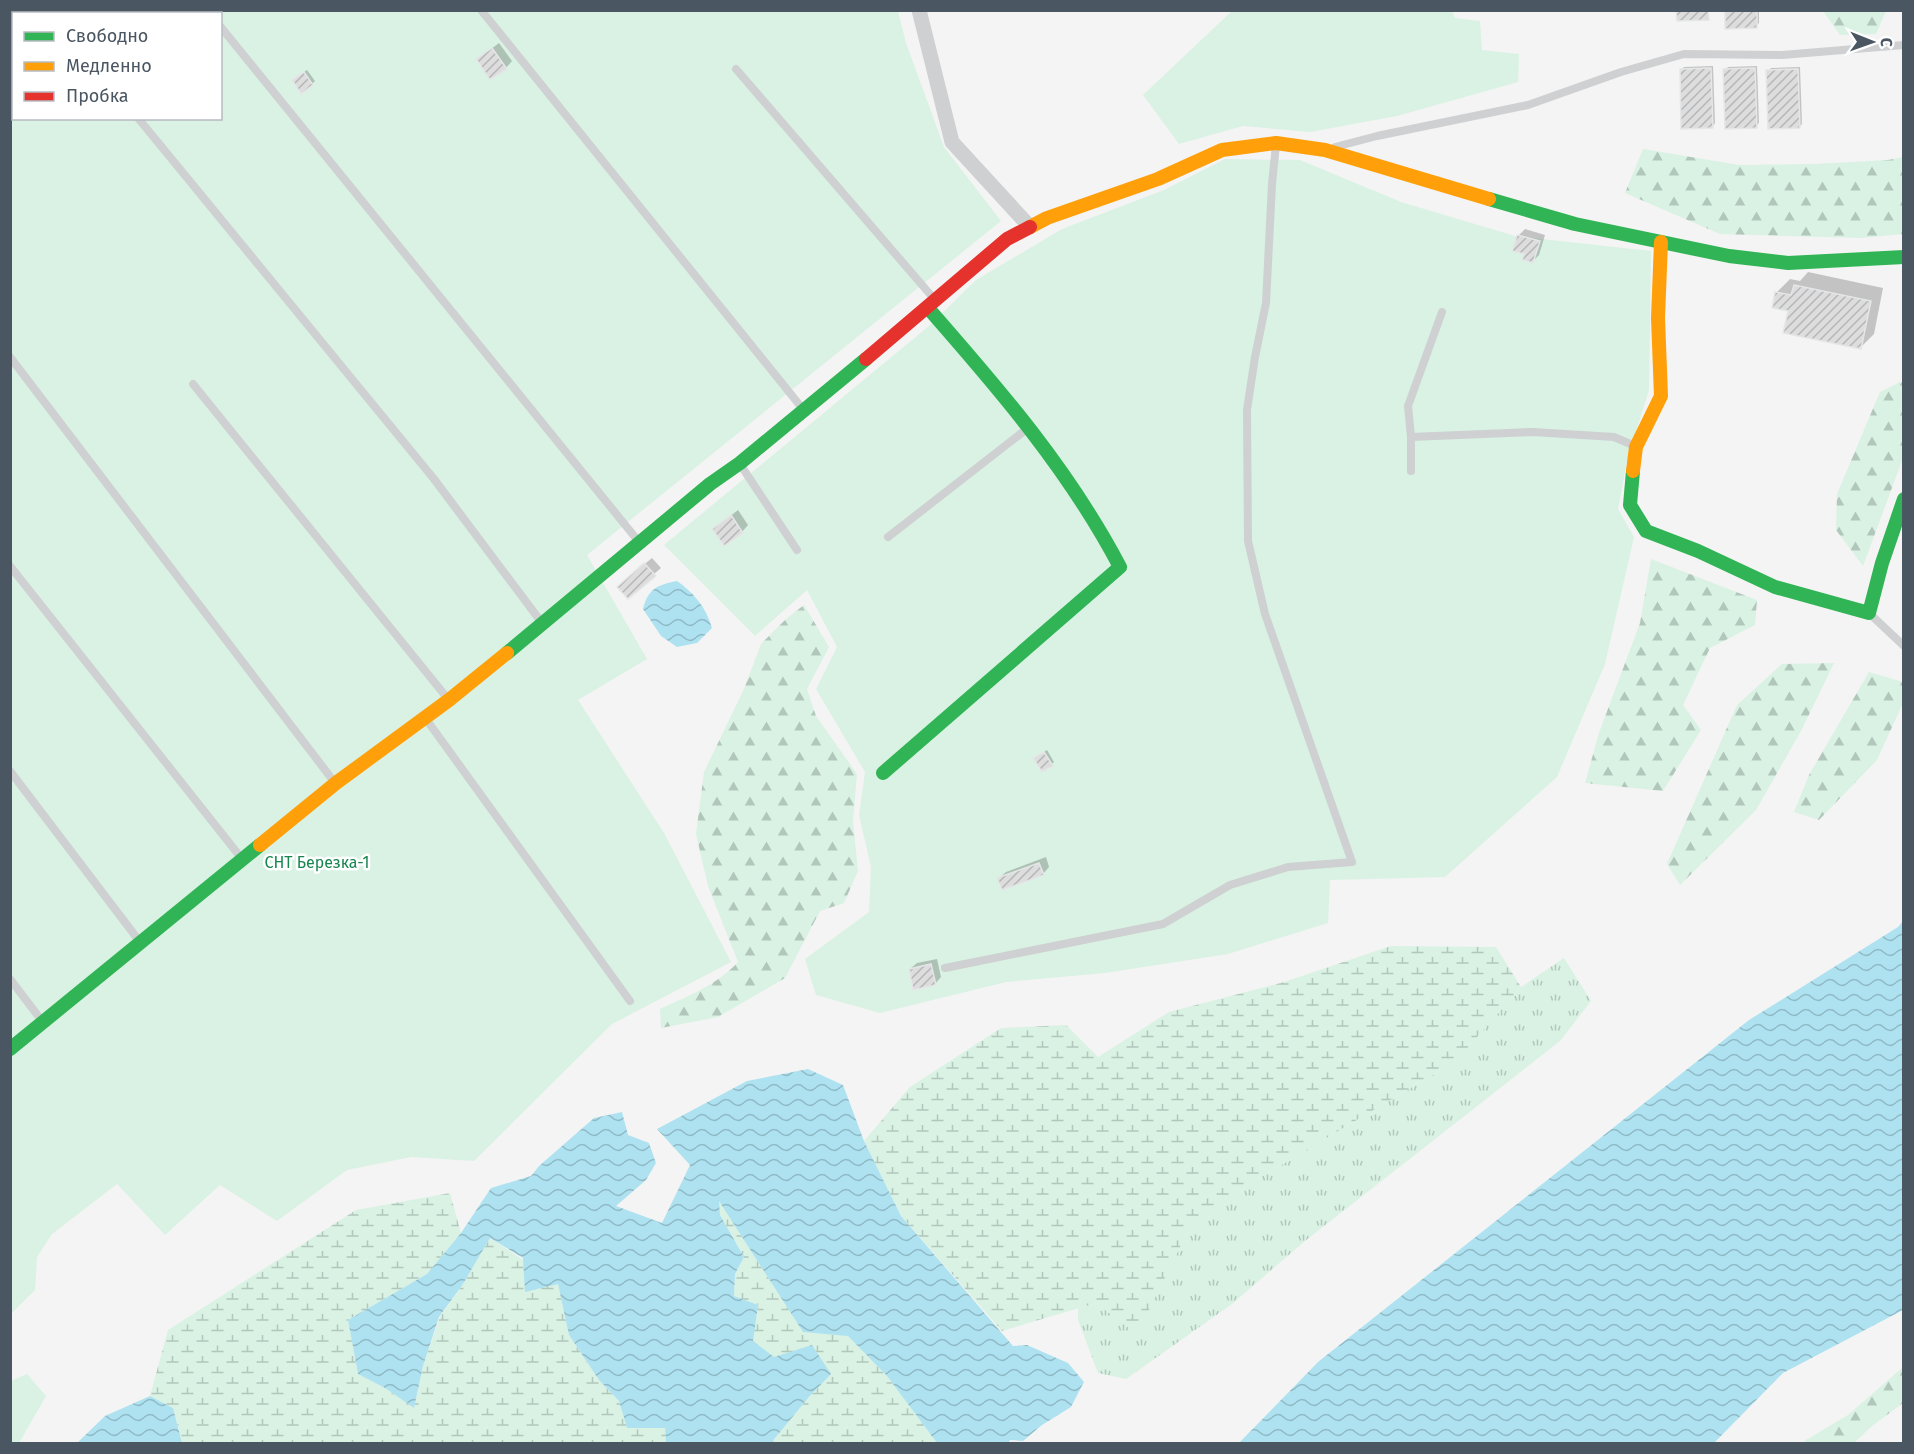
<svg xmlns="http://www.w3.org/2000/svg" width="1914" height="1454" font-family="'Fira Sans',sans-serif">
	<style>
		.grass { fill: url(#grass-tufts) }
		.forest { fill: url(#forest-firs) }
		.wetland { fill: url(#wetland-marsh) }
		.garden { fill: #d9f2e3; fill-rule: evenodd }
		.water { fill: url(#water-waves) }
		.shadow { fill: #0003 }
		.building { fill: url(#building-hatch); stroke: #e5e6e7; stroke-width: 1.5 }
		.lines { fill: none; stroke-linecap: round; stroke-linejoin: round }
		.lane { stroke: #ced0d2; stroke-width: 8 }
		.street { stroke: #ced0d2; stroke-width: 15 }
		.fast { stroke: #30b455; stroke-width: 14 }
		.slow { stroke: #ff9f0a; stroke-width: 14 }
		.jam { stroke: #e5322d; stroke-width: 14 }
		.labels { text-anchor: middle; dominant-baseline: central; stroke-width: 5; stroke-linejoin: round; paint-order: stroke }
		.park-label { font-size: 16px; fill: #17864f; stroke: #fff }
	</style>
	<defs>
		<pattern id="grass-tufts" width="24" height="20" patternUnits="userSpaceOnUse" patternTransform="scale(1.5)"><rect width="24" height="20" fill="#d9f2e3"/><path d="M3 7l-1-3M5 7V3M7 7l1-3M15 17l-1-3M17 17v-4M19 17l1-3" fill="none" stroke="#b2c7bb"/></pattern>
		<pattern id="forest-firs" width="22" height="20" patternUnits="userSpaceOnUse" patternTransform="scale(1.5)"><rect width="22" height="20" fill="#d9f2e3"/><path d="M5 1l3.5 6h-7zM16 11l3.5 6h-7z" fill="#b2c7bb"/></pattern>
		<pattern id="wetland-marsh" width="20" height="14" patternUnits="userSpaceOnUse" patternTransform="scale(1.5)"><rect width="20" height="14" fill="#d9f2e3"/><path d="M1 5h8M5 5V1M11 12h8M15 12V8" fill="none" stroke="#b2c7bb"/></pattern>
		<pattern id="water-waves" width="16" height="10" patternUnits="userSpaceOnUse" patternTransform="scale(1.5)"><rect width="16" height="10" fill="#aee2f0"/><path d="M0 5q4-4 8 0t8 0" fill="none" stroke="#90bac6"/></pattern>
		<pattern id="building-hatch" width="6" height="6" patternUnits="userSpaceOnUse" patternTransform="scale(1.5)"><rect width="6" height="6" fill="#ddddde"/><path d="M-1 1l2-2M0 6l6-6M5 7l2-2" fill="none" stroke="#b5b6b7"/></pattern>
	</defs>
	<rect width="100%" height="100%" fill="#f4f4f4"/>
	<!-- grass -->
	<path class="grass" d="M1564 958 1591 1001 1560 1041 1305 1241 1232 1304 1126 1379 1098 1373 1078 1320V1308L1096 1303 1137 1333 1186 1235 1254 1181 1456 1061 1521 987Z"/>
	<!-- forest -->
	<path class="forest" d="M1823 11H1886L1876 34 1840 35Z
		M1643 149 1739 165 1815 164 1888 160 1903 157V234L1861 238 1720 234 1625 193Z
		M1900 382 1904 383 1903 458 1863 566 1836 530 1837 494 1880 392Z
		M1651 559 1757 600 1755 625 1710 648 1683 705 1701 730 1663 791 1585 783 1599 733 1640 623Z
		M804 605 829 647 807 689 816 716 857 774 853 821 858 871 844 903 820 911 785 978 718 1017 661 1028 660 1009C688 996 717 985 738 962L708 886 696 834 704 772 744 689 761 644 786 619Z
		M1834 663 1802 729 1756 810 1680 885 1667 864 1737 705 1782 664Z
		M1869 672 1903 682V703L1877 760 1819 820 1794 812 1809 775Z
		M1903 1367V1403L1872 1426 1854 1443H1804L1806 1440 1848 1415Z"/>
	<!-- wetland -->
	<path class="wetland" d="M1391 946 1496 947 1521 987 1456 1061 1254 1181 1186 1235 1137 1334 1096 1303 1002 1331 901 1216 864 1141 910 1087 1001 1028 1066 1025 1098 1057 1169 1012 1284 982Z
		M450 1193 461 1233 427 1274 348 1320 358 1374 385 1388 414 1408 423 1366 440 1317 463 1284 490 1238 558 1283 569 1335 599 1380 619 1401 627 1427 665 1428 666 1443H182L173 1408 150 1396 168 1330 356 1210Z
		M718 1199 803 1332 847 1335 887 1376 937 1443H771L809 1397 831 1374 774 1357 752 1341 758 1305 734 1296 735 1274 744 1257 720 1215Z"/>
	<!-- garden -->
	<path class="garden" d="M1233 10 1452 11 1455 18 1480 21 1482 50 1519 54 1518 82 1397 116 1310 132 1243 126 1179 144 1143 95Z
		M11 11H898L906 43 944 147 1001 221 587 555 647 659 578 700 664 833 731 962 612 1024 474 1161 411 1157 347 1170 277 1221 220 1185 165 1235 117 1184 52 1234 37 1257 35 1290 11 1314ZM14 14H220V118H14Z
		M1225 159 1300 160 1401 202 1515 236 1651 251 1649 390 1627 461 1618 509 1634 537 1605 664 1557 777 1445 877 1330 880 1328 923 1228 954 1105 973 1006 982 880 1013 816 995 805 959 869 912 871 867 859 815 865 772 816 689 837 647 807 590 755 636 664 545 929 326 976 280 1062 229 1164 190Z
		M27 1374 46 1396 19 1443H11V1381Z"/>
	<!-- water -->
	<path class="water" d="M677 581C694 593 706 607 712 628L697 643 677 647 661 636 643 609C648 589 657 585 677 581Z
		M1903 921V1310L1783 1373 1714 1443H1239L1318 1362 1749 1020 1898 927Z
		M808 1069 843 1085 864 1141 901 1216 1013 1346 1027 1345 1068 1363 1084 1382 1071 1407 1042 1425 1023 1441 1010 1440 1008 1444 937 1443 887 1376 848 1336 803 1332 719 1201 720 1215 744 1257 735 1274 734 1296 758 1305 753 1341 774 1357 812 1345 831 1374 809 1397 771 1443H666L665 1428H627L619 1401 599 1380 569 1335 558 1284 525 1292 523 1258 490 1238 463 1284 439 1317 423 1366 414 1408 385 1388 358 1374 348 1320 427 1274 461 1233 491 1188 531 1176 539 1166 594 1118 622 1112 628 1135 649 1143 656 1163 646 1180 616 1206 662 1223 690 1165 657 1129 747 1081Z
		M150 1396 173 1408 182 1443H77L105 1416Z"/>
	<!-- shadow -->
	<path class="shadow" d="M1726 10H1759V23L1756 26Z
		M499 43 512 61 506 68 478 59Z
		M1713 66 1715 123 1713 126 1681 70 1684 67Z
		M1757 66 1759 123 1756 126 1725 70 1728 67Z
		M1800 67 1802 124 1799 127 1768 71 1771 68Z
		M307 70 315 81 312 84 296 77Z
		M1525 229 1545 235 1539 255 1533 261 1526 253 1514 250 1519 235Z
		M1808 272 1883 288 1874 334 1860 348 1790 310 1776 293 1790 279 1800 281Z
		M738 510 748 525 742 532 714 529Z
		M652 558 661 568 628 597 625 580Z
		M1047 750 1054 762 1052 764 1038 756Z
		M1046 857 1049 867 1043 874 999 878 1006 872Z
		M937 959 941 977 935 984 910 969 917 963Z"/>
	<!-- building -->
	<path class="building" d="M1676 10H1708L1709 20 1677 21Z
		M1725 10H1757V28L1725 29Z
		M492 48 507 69 490 80 476 59Z
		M1711 68 1713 128 1681 129 1680 69Z
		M1755 68 1757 128 1725 129 1723 69Z
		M1798 69 1800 128 1768 129 1766 70Z
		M304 72 313 85 301 94 292 80Z
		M1517 235 1540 241 1533 263 1522 260 1524 254 1512 251Z
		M1794 285 1871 301 1861 349 1783 333 1788 311 1772 308 1775 292 1791 295Z
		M731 515 743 533 724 546 712 529Z
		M644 563 656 576 628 599 617 587Z
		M1044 752 1053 766 1042 772 1033 758Z
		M1039 863 1044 875 1002 890 997 878Z
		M931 964 936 985 913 990 909 969Z"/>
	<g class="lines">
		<!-- lane -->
		<path class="lane" d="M49 10 51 14
			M208 10 210 14
			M481 10 802 408
			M220 26 639 542
			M736 69 935 300
			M138 118 434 479 542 623
			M1335 147 1377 136 1528 105 1621 72 1684 54 1782 55 1904 45
			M10 357 335 783
			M193 384 448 699
			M1411 437 1408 406 1442 312
			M740 464 797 550
			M1411 471V437L1533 432 1614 437 1635 446
			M888 537 1028 428
			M10 566 242 859
			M1870 614 1904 646
			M426 719 630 1001
			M10 771 140 942
			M945 968 1163 924 1230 885 1288 867 1352 862 1265 614 1248 541 1247 410 1255 357 1266 303 1272 184 1276 145
			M10 979 42 1021"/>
		<!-- street -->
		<path class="street" d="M919 10 952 142 1030 227"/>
		<!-- fast -->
		<path class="fast" d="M1489 199 1575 224 1729 256 1788 263 1904 257
			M1633 471 1630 505 1646 531 1698 551 1775 587 1869 613 1882 563 1904 499
			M507 653 710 484 740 463 866 359
			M883 773 1120 567C1069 470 1000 390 928 308
			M10 1049 260 845"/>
		<!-- slow -->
		<path class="slow" d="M1030 227 1047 218 1158 179 1222 150 1276 143 1325 150 1489 199
			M1633 471 1636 447 1661 396 1658 318 1661 242
			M260 845 336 783 449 700 507 653"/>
		<!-- jam -->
		<path class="jam" d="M866 359 1007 239 1030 227"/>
	</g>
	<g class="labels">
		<!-- park labels -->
		<g class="park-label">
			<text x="317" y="862">СНТ Березка-1</text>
		</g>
	</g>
	<!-- border -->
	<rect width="1914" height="1454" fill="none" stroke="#4a5661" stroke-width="24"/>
	<!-- legend -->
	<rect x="12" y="12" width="210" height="108" fill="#ffffff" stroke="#b7bbc0" stroke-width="1.5"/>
	<rect x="24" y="32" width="30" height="9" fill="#30b455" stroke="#b7bbc0" stroke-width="1.5"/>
	<text x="66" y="42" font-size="18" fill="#4a5661">Свободно</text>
	<rect x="24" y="62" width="30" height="9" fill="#ff9f0a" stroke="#b7bbc0" stroke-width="1.5"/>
	<text x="66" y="72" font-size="18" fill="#4a5661">Медленно</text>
	<rect x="24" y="92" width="30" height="9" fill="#e5322d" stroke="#b7bbc0" stroke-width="1.5"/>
	<text x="66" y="102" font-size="18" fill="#4a5661">Пробка</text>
	<!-- north arrow -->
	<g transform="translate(1872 42) rotate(91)" stroke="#ffffff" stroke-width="4.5" paint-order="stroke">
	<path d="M0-4.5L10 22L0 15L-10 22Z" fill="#4a5661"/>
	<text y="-9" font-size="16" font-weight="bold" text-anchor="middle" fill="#4a5661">С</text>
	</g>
</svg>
